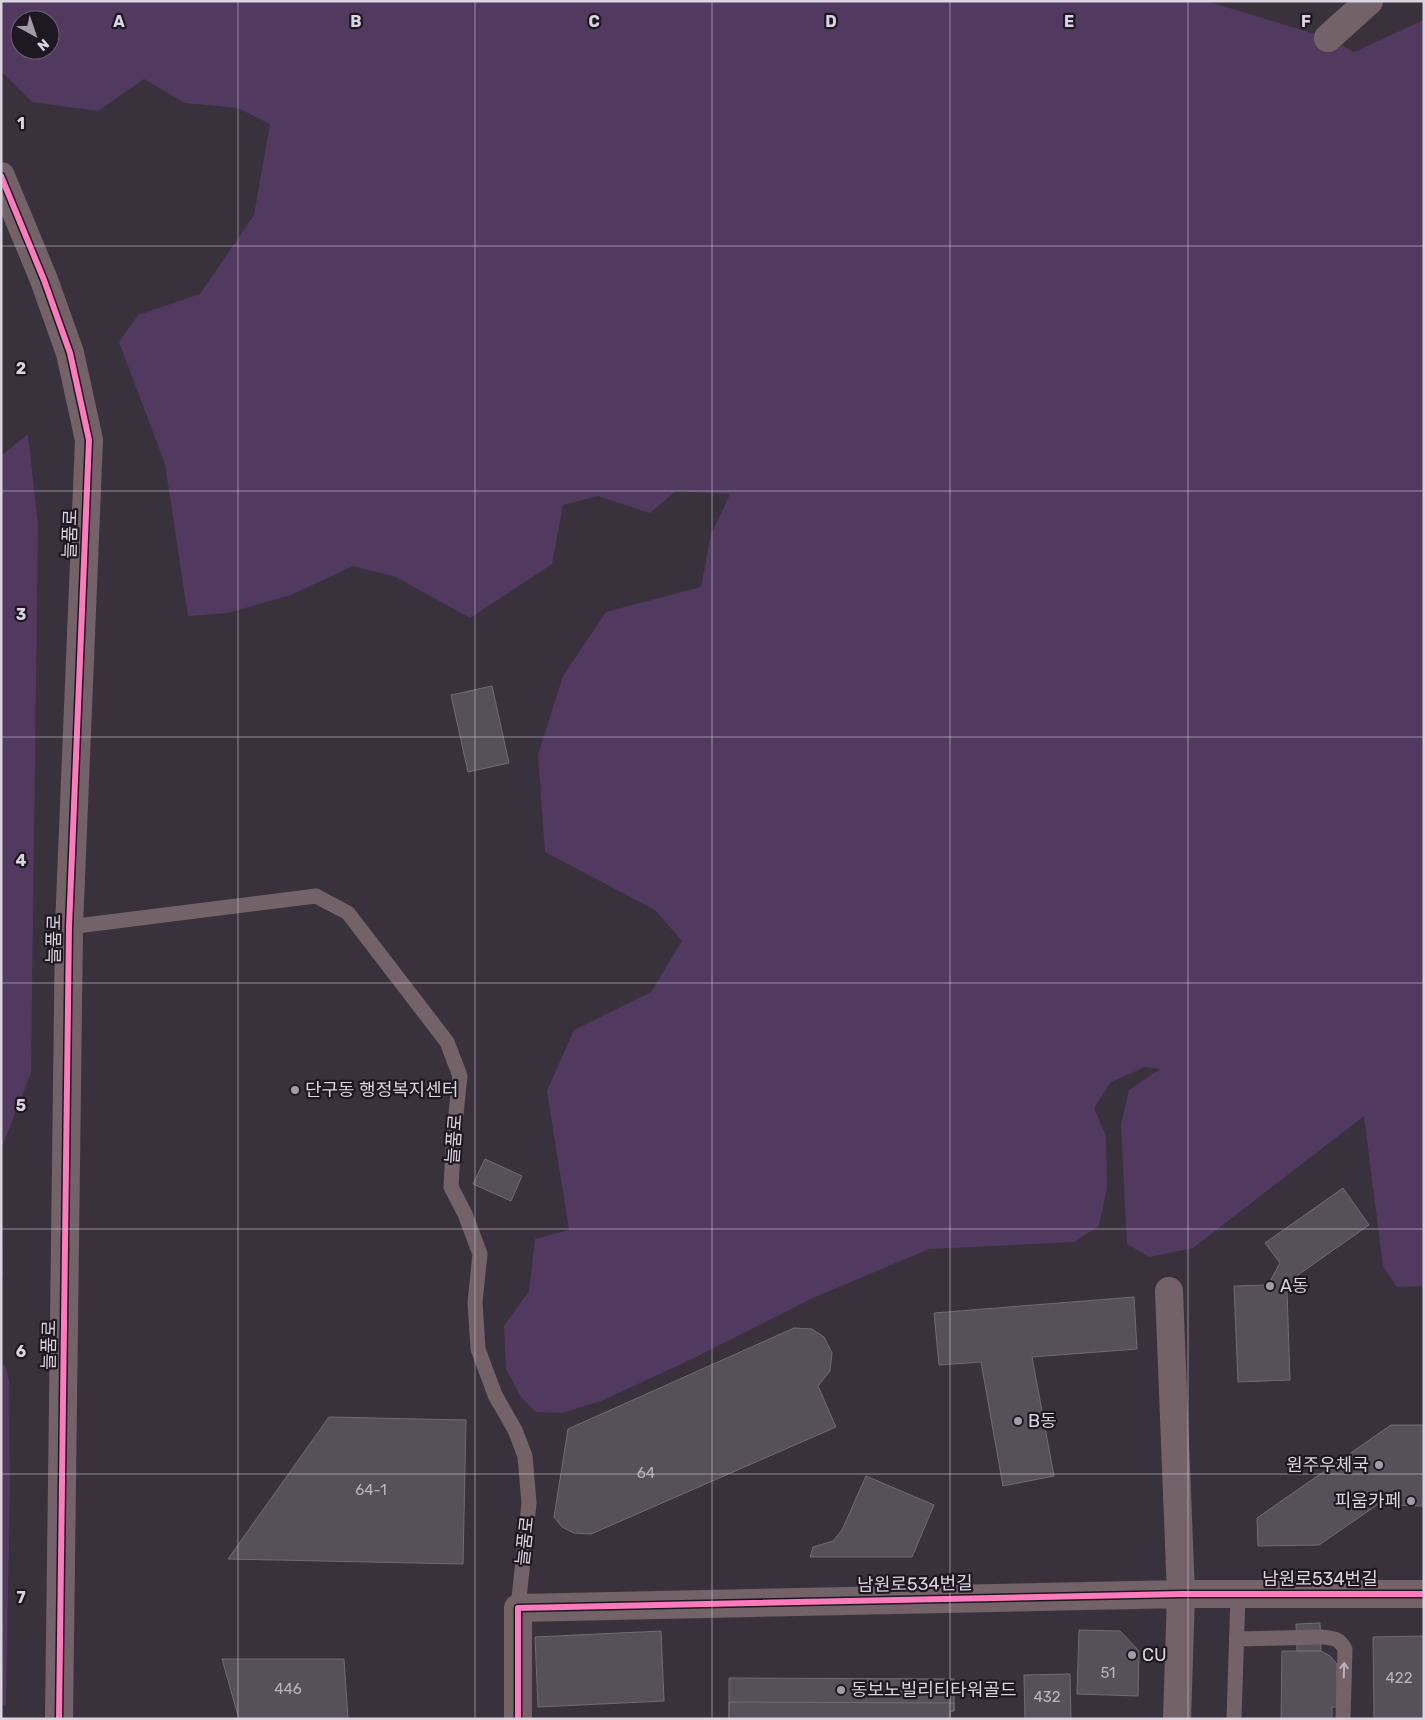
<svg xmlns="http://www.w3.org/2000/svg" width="1425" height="1720" font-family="Rubik,'Noto Sans KR',sans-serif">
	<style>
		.green { fill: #51395f; fill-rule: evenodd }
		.building { fill: #565059; stroke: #716b75 }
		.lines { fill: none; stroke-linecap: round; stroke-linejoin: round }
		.service { stroke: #736368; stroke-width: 15 }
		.minor { stroke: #736368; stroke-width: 28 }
		.tertiary { stroke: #736368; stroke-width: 28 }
		.cycleway-casing { stroke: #1e1822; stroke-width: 9 }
		.cycleway { stroke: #fd7abc; stroke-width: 6 }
		.oneway { stroke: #bcb2bd }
		.grid { fill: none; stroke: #dcd4e1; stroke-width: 1; stroke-opacity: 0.55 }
		.poi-dot { fill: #a39ba8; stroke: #1e1822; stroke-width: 2 }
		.labels { text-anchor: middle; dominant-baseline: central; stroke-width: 4.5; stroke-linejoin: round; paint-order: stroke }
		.number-label { font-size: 15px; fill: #bab3bf }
		.street-label { font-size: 18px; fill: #dcd4e1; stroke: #1e1822 }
		.poi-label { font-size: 18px; fill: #dcd4e1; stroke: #1e1822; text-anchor: start }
		.grid-label { font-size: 16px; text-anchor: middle; font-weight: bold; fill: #dcd4e1; stroke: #1e1822; stroke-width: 4.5; stroke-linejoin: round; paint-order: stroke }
	</style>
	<rect width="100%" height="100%" fill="#39323d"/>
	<!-- green -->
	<path class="green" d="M1 1H1207L1328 38 1354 52 1424 20V1286L1397 1287 1383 1266 1364 1116 1193 1248 1149 1257 1127 1244 1121 1124 1129 1090 1160 1069 1145 1067 1111 1082 1094 1108 1106 1136 1107 1188 1099 1226 1074 1242 929 1249 813 1298 690 1360 601 1401 562 1413 536 1412 521 1397 506 1369 504 1326 529 1291 535 1239 569 1230 547 1091 574 1030 651 992 682 941 655 910 545 852 538 755 563 676 606 612 701 587 711 535 730 494 676 491 650 513 598 496 563 505 552 564 470 618 396 577 353 566 291 595 228 613 188 616 165 464 119 342 138 315 200 294 254 215 270 124 238 108 185 103 144 79 98 111 32 102 1 71ZM20 20H50V50H20Z
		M28 434 38 525 31 1073 1 1149 3 1274 1 1280V456Z
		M1 1361 6 1368 9 1380 10 1487 6 1706 1 1705Z"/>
	<!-- building -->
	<path class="building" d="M492 686 509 763 468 772 451 695Z
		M485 1159 522 1176 511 1201 473 1184Z
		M1343 1188 1369 1225 1295 1277 1287 1291 1290 1380 1238 1382 1234 1286 1268 1285 1280 1263 1265 1243Z
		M1134 1297 1137 1349 1032 1357 1054 1476 1003 1486 981 1362 939 1365 934 1313Z
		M794 1328 812 1329 824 1337 832 1353 830 1371 818 1386 836 1427 591 1534 574 1533 562 1527 554 1517 568 1429Z
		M329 1417 466 1420 463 1564 228 1559Z
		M1391 1425H1424V1506L1377 1505 1319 1545 1258 1546 1257 1518Z
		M866 1476 934 1505 912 1557H810L813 1547 833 1541 842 1530Z
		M1320 1623 1321 1651H1297L1296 1624Z
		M1079 1630 1120 1631 1139 1651 1138 1696 1077 1694Z
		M661 1631 664 1701 538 1707 535 1637Z
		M1424 1636V1719H1374L1373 1637Z
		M1282 1651H1321L1330 1656 1337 1664V1707H1332V1719H1281Z
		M222 1659H344L348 1719H239Z
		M1070 1674 1071 1719H1025L1024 1675Z
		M729 1678 954 1679V1711H950V1719H729Z
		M729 1702 954 1703V1711H950V1719H729Z"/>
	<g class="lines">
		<!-- service -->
		<path class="service" d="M69 927 316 896 348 913 447 1042 460 1076 454 1133 451 1187 465 1214 480 1254 475 1302 478 1349 495 1395 515 1430 525 1456 529 1503 518 1608
			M1237 1639 1321 1637C1333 1638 1339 1638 1345 1649L1343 1719
			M1234 1719 1238 1594"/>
		<!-- minor -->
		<path class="minor" d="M1328 38 1369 1
			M1169 1291 1181 1594 1177 1719
			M518 1719V1608L1181 1594H1424"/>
		<!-- tertiary -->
		<path class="tertiary" d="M1 176 44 280 70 353 89 440 69 927 59 1719"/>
		<defs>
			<path id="cycleway" d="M1 176 44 280 70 353 89 440 69 927 59 1719
				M518 1719V1608L1181 1594H1424"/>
		</defs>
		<!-- cycleway casing -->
		<use href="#cycleway" class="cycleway-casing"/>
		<!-- cycleway -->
		<use href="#cycleway" class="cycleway"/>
	</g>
	<!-- one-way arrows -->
	<defs><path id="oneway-shaft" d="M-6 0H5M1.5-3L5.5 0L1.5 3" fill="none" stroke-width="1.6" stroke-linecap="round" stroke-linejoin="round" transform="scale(1.25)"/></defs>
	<use class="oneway" href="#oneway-shaft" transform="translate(1344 1670) rotate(-88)"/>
	<!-- grid -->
	<path class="grid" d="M238 1V1719M475 1V1719M712 1V1719M950 1V1719M1188 1V1719M1 246H1424M1 491H1424M1 737H1424M1 983H1424M1 1229H1424M1 1474H1424"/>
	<!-- markers -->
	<g class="poi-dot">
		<circle cx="295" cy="1090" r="5"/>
		<circle cx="1270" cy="1286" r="5"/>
		<circle cx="1018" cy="1421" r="5"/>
		<circle cx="1379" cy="1465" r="5"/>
		<circle cx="1411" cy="1501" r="5"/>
		<circle cx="1132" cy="1655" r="5"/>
		<circle cx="841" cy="1690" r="5"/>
	</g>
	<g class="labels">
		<!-- number labels -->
		<g class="number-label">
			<text x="646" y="1473">64</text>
			<text x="371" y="1490">64-1</text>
			<text x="1108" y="1673">51</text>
			<text x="1399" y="1678">422</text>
			<text x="288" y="1689">446</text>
			<text x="1047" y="1697">432</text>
		</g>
		<!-- street labels -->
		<g class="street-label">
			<text transform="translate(70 534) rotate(-88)">늘품로</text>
			<text transform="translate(54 939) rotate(-89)">늘품로</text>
			<text transform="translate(454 1139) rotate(-86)">늘품로</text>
			<text transform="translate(49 1345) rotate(-89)">늘품로</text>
			<text transform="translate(525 1541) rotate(-84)">늘품로</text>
			<text x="1320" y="1579">남원로534번길</text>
			<text transform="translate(915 1584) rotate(-1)">남원로534번길</text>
		</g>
		<!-- poi labels -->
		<g class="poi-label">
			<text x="305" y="1090">단구동 행정복지센터</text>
			<text x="1280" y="1286">A동</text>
			<text x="1028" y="1421">B동</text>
			<text x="1369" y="1465" text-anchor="end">원주우체국</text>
			<text x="1401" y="1501" text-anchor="end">피움카페</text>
			<text x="1142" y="1655">CU</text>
			<text x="851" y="1690">동보노빌리티타워골드</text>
		</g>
	</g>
	<g class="grid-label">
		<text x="119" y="27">A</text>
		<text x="356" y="27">B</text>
		<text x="594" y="27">C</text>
		<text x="831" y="27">D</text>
		<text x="1069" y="27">E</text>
		<text x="1306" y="27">F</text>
		<text x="21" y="129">1</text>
		<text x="21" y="374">2</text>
		<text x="21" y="620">3</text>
		<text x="21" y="866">4</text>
		<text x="21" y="1111">5</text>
		<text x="21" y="1357">6</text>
		<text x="21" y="1603">7</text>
	</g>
	<!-- border -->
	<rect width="1425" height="1720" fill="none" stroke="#dcd4e1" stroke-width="5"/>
	<!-- north arrow -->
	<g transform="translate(35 35) rotate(140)"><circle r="24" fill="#1e1822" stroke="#6a636e"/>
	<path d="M0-4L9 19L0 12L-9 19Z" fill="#a39ba8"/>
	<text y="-8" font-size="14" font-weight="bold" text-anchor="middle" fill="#dcd4e1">N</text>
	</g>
</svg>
